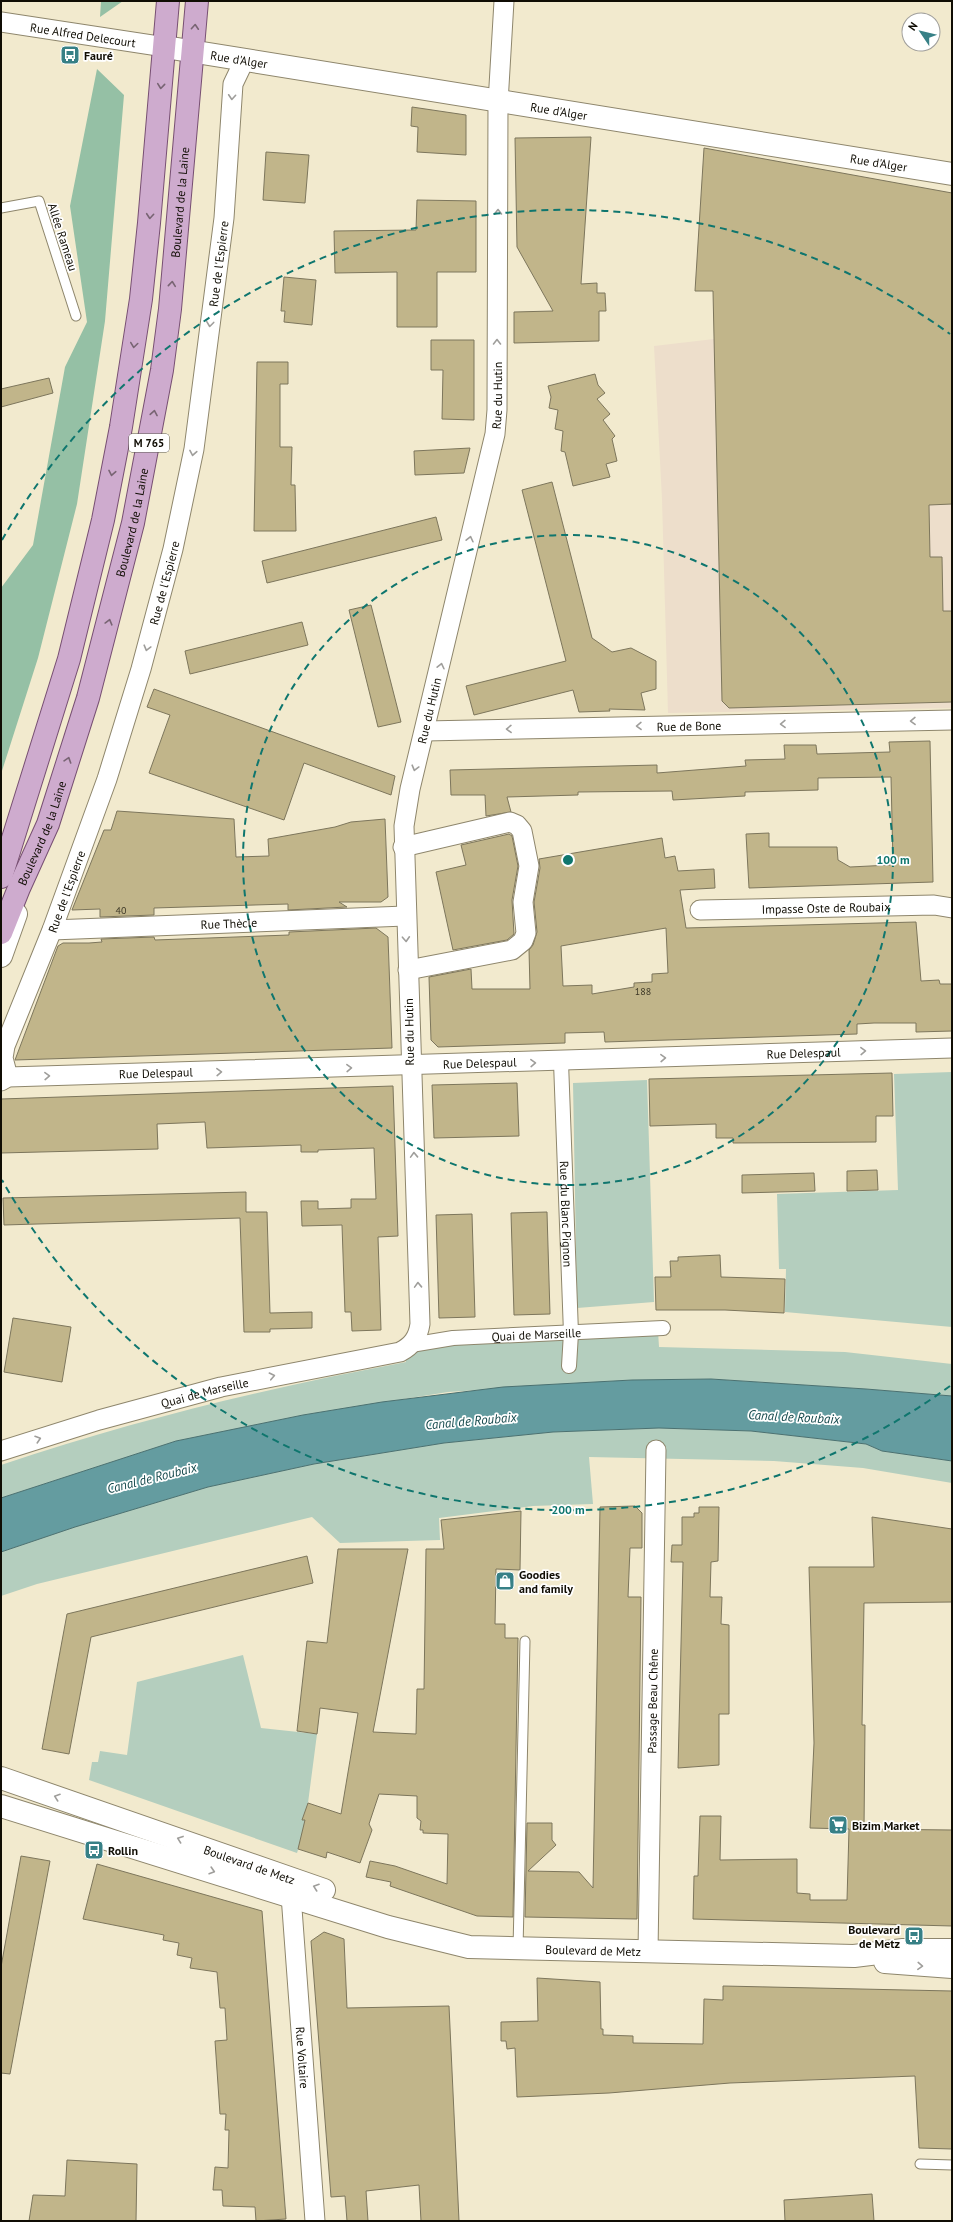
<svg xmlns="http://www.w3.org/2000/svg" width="953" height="2222" font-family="'PT Sans',sans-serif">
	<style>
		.industrial { fill: #eddecb }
		.green { fill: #b4cebe }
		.forest { fill: #95c0a5 }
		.water { fill: #649ca0; stroke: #4b7171 }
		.building { fill: #c1b58a; stroke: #7d765c; fill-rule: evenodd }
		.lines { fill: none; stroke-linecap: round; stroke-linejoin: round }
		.service-casing { stroke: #8e866c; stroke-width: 11 }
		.pedestrian-casing { stroke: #8e866c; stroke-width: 16 }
		.minor-casing { stroke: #8e866c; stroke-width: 21 }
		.tertiary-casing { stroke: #8e866c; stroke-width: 24 }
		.secondary-casing { stroke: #8e866c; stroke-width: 24 }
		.primary-casing { stroke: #774f72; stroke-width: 24 }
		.service { stroke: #fff; stroke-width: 9 }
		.pedestrian { stroke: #fff; stroke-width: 14 }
		.minor { stroke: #fff; stroke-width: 19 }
		.tertiary { stroke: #fff; stroke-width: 22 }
		.secondary { stroke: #fff; stroke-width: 22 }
		.primary { stroke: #ceabce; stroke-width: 22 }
		.oneway { stroke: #786473 }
		.oneway2 { stroke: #9f9e9b }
		.ring { fill: none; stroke: #0f766e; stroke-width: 2; stroke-dasharray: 7 5 }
		.labels { text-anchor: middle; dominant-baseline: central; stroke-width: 3.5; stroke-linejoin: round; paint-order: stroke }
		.number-label { font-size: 10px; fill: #3c3726 }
		.shield { fill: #fff; stroke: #58564f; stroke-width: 1 }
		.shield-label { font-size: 11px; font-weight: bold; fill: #100d04 }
		.street-label { font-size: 12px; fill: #100d04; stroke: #fff }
		.poi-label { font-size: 12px; font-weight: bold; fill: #100d04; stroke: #fff; text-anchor: start }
		.water-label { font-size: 13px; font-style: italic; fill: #15494c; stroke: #fff }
		.centre { fill: #0f766e; stroke: #fff; stroke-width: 2 }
		.ring-label { font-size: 12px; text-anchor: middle; font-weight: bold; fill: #0f766e; stroke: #fff; stroke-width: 3.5; stroke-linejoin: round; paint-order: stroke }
	</style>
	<rect width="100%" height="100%" fill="#f2eace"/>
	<!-- industrial -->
	<path class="industrial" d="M704 148 952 193V708L668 713 662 499 654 346 714 339 713 285 695 286Z"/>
	<!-- green -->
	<path class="green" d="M952 1072V1327L785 1312 786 1269H779L777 1194 898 1190 894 1074Z
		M647 1080 654 1302 577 1308 573 1083Z
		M658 1331 659 1347 845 1352 952 1364V1396L866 1389 711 1379 632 1380 448 1392 303 1415 176 1441 1 1498V1465C135 1420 267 1388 406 1362L405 1356 423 1347Z
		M659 1428 751 1431 866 1444 882 1451 952 1461V1483L863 1468 774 1461 589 1457 593 1504 533 1506 439 1518 440 1540 340 1543 312 1517 37 1584 1 1596V1552L75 1527 208 1487 314 1464 444 1443 509 1436 553 1432Z
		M243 1655 261 1728 317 1734 308 1803 303 1819 307 1821 297 1853 89 1780 92 1762H98L100 1751 127 1755 137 1682Z"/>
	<!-- forest -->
	<path class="forest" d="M101 1H123L100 17Z
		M97 69 124 95 105 321 77 504 38 658 1 774V588L33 545 65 367 87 322 70 206Z"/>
	<!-- water -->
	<path class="water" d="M711 1379 866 1389 952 1396V1461L882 1451 866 1444 751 1431 659 1428 553 1432 444 1443 314 1464 208 1487 75 1527 1 1552V1498L176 1441 303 1415 382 1402 503 1387 632 1380Z"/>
	<!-- building -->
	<path class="building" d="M412 107 466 115V155L417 152 418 127 411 126Z
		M591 137 581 284 597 283V293H605L606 311H599V341L514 343V312L553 311 517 247 515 138Z
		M704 148 952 193V504L929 505 930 557H942L943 611H952V702L729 708 722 701 713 291H695Z
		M266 152 309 155 305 203 263 200Z
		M417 200 476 201V272H437V327H397V272L335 273 334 231 416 230Z
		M284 277 316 280 312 325 284 322 285 311H281Z
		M431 340H474V420L442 419 443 370H431Z
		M257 362H288V384H280V447H292L291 485H295L296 531H254Z
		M595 374 598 385 605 393 597 399 610 414 603 420 615 436 612 439 617 461 606 464 610 477 573 486 565 452 561 451 563 431 555 429 558 410 549 408 551 397 548 386Z
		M49 378 53 393 1 407V389Z
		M470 448 464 473 415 475 414 451Z
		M552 482 592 638 612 652 631 648 656 661V689L641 693 645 710 609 709 610 711 579 712 573 690 474 715 466 686 566 661 522 490Z
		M436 517 442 540 267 583 262 561Z
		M371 605 401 722 378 727 349 610Z
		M302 622 308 645 190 674 185 651Z
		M154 689 395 776 391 795 304 763 284 820 149 773 170 715 147 707Z
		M930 741 933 882 749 888 746 834 769 833V847H837L838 860 850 867 890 865V863H893L891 777 818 778V790L745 792V796L673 800 672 791 578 792V795L507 797 511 812 486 816 485 795H451L450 770 657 765V773L746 766 745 760 785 759 784 745H816L817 754 890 752 889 742Z
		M117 811 234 819 236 857 269 856 268 839 335 827 351 822 385 819 388 897 381 902H339L347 907 288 910V904L154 908V915L100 917V909L72 910 104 830H111Z
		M509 834 512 836 518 866 512 900 514 934 507 940 453 950 436 872 466 865 461 845Z
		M662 838 665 858 675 856 678 871 714 869 715 888 680 890 686 928 916 922 921 981 939 980 940 984H952V1031L916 1032V1023H874L857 1024V1034L605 1042 604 1032 565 1033V1043L438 1047 431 1040 429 977 471 969 472 989H530L529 950 533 945 537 932 534 902 540 868 539 859ZM666 928 668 973 652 974V982L634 983V987L592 994V985L563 986 561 946Z
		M376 928 388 937 392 1048 15 1060 58 946 63 943H89L102 942 101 939 154 937 155 940 289 935V932Z
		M892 1073 893 1116H876V1142L733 1143V1138H716V1124L650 1126 649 1079Z
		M517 1083 519 1136 434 1138 432 1085Z
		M393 1086 398 1236 378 1237 381 1330 352 1331 351 1312H345L342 1225 302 1226 301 1201H318V1209L351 1208V1199H376L374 1148 318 1150V1152H301V1145L207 1148 205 1122 157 1124 158 1149 1 1153V1099Z
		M877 1170 878 1190 847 1191V1171Z
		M814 1173 815 1191 742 1193V1175Z
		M246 1192V1212H267L270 1313 312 1312V1328L270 1329V1332H244L240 1218 4 1225 3 1198Z
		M547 1212 550 1314 514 1315 511 1213Z
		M472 1214 475 1317 439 1318 436 1215Z
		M720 1255 721 1277 785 1279 784 1313 725 1310H656L655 1277H671L670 1261H678V1257Z
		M13 1318 71 1327 62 1382 4 1372Z
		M635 1506 642 1513V1548H630L628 1597H641L637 1919 525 1917 527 1823H552V1840L556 1845 528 1871 579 1872 593 1888 600 1507Z
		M699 1507H719L718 1561 711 1562 710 1597H722L721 1624 729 1625V1714H719V1765L678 1768 683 1562H671L672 1545H682V1517H694V1513H699Z
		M521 1511 520 1570 496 1569 495 1624H505V1638H518L513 1917 477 1916 390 1886 391 1882 366 1877 370 1861 395 1866 447 1884 448 1834 423 1833V1830H420L421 1821 417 1818V1796L379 1794 369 1824 372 1830 360 1863 327 1852 326 1858 298 1849 305 1820H302L308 1803 341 1814 358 1713 320 1708 317 1734 297 1731 307 1641 327 1643 338 1549H408L373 1732 416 1734 417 1689H424L426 1549H444L441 1520Z
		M872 1517 952 1529V1602L864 1603 862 1725H865L864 1829 952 1830V1926L693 1919 694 1876H698L700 1816H721L720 1860 797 1859V1893L810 1894V1900H847L849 1829 810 1828 814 1743 809 1567H874Z
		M307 1556 313 1583 91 1637 69 1754 42 1749 67 1614Z
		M21 1856 50 1861 10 2074 1 2073V1967Z
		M97 1864 262 1911 286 2219 256 2221 255 2207 223 2206 222 2190H213L215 2167 228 2168 229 2130H225L226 2114H220L215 2041 227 2040 225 2008H220L217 1972 190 1968 192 1958 177 1955 179 1943 163 1940 164 1935 83 1919Z
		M324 1932 344 1939 347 2008 449 2006 459 2221H421L419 2185 366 2191 368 2221H347L345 2196 331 2197 311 1941Z
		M537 1978 600 1982 601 2029H603V2035L633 2036V2043L703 2044 704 1999 723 2000V1986L952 1991V2149L919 2148 915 2076 730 2083 609 2093 517 2097 515 2048 507 2049 506 2041H501V2022L538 2021Z
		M67 2160 137 2164 136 2221H29L33 2195 65 2196Z
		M872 2194 874 2221H785L784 2200Z"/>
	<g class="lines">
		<defs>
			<path id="service" d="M1 208 39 201 76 316
				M518 1949 525 1641
				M920 2164 952 2165"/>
			<g id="pedestrian">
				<path id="s1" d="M561 1062 571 1333 569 1366"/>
				<path id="s2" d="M411 1345 453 1338 663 1328"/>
			</g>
			<g id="minor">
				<path id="s3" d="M1 22 165 47"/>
				<path id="s4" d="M425 731 952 720"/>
				<path d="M403 847 510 822 517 825 522 831 529 866 523 902 526 933 523 941 512 950 408 970"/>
				<path id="s5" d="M700 910 934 905 952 908"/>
				<path id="s6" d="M52 930 405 916"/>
				<path id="s7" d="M8 1077 3 1058 5 1046 52 930 107 779 141 669 173 549 194 449 224 218 233 84 244 61"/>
				<path id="s8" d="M1 1081 8 1077 952 1048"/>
				<path id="s9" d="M1 1451 99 1420 221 1387 400 1352C412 1346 418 1338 420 1324L404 826 410 789 495 434 497 410 498 103 504 1"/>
				<path id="s10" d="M291 1895 315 2221"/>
				<path id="s11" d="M648 1952 656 1450"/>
			</g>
			<g id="tertiary">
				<path id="s12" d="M165 47 952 174"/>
			</g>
			<g id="secondary">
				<path d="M1 956 16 914"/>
				<path id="s13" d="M1 1778 324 1890"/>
				<path id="s14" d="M1 1806 388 1927 469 1947 854 1956 903 1950H952"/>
				<path d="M885 1962 952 1967"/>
			</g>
			<g id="primary">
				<path d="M1 877 69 659 103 520 121 427 141 299 149 223 168 1"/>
				<path id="s15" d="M1 933 19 888 48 824 88 698 133 523 162 370 170 309 197 1"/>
			</g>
		</defs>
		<!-- service casing -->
		<use href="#service" class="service-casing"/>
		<!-- pedestrian casing -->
		<use href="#pedestrian" class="pedestrian-casing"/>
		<!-- minor casing -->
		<use href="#minor" class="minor-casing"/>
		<!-- tertiary casing -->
		<use href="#tertiary" class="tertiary-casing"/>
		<!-- secondary casing -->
		<use href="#secondary" class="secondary-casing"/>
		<!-- primary casing -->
		<use href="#primary" class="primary-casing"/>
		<!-- service -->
		<use href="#service" class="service"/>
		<!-- pedestrian -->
		<use href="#pedestrian" class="pedestrian"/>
		<!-- minor -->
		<use href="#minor" class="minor"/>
		<!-- tertiary -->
		<use href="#tertiary" class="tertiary"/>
		<!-- secondary -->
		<use href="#secondary" class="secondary"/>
		<!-- primary -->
		<use href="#primary" class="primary"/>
	</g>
	<!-- one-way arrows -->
	<defs><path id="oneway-chevron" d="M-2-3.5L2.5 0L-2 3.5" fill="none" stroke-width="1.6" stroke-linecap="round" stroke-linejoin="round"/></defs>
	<g class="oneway">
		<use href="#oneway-chevron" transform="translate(195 27) rotate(-86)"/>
		<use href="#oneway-chevron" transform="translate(161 86) rotate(96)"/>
		<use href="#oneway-chevron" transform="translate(150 216) rotate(95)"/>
		<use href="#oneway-chevron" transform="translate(172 284) rotate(-84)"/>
		<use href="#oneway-chevron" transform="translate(134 345) rotate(98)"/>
		<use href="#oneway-chevron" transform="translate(154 413) rotate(-80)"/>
		<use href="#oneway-chevron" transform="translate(112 473) rotate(101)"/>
		<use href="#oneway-chevron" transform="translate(109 622) rotate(-75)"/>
		<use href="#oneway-chevron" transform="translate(68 760) rotate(-72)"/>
	</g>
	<g class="oneway2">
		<use href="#oneway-chevron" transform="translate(232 97) rotate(94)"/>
		<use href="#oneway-chevron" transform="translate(498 212) rotate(-90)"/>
		<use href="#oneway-chevron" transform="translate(210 324) rotate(97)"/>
		<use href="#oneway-chevron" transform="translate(497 342) rotate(-90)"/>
		<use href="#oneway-chevron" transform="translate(193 453) rotate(100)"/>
		<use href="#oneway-chevron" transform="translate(470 539) rotate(-77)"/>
		<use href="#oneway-chevron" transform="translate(147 648) rotate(105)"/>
		<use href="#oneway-chevron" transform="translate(441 666) rotate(-77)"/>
		<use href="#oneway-chevron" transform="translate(913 721) rotate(179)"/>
		<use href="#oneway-chevron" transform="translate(783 724) rotate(179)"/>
		<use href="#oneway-chevron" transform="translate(639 726) rotate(179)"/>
		<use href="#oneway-chevron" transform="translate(509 729) rotate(179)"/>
		<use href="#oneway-chevron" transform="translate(415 768) rotate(105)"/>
		<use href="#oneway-chevron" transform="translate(406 939) rotate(87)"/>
		<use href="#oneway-chevron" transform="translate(863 1051) rotate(-2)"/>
		<use href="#oneway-chevron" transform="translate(663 1058) rotate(-2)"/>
		<use href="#oneway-chevron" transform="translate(533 1063) rotate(-2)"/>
		<use href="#oneway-chevron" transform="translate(349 1068) rotate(-2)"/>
		<use href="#oneway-chevron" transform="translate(219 1072) rotate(-2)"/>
		<use href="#oneway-chevron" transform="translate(47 1076) rotate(-2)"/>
		<use href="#oneway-chevron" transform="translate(414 1155) rotate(-92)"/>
		<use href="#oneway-chevron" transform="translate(418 1285) rotate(-92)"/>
		<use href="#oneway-chevron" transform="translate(272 1376) rotate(-12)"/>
		<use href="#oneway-chevron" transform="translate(38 1439) rotate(-18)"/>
		<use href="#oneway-chevron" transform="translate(57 1797) rotate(-161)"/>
		<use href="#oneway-chevron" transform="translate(180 1839) rotate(-160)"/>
		<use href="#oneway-chevron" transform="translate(212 1871) rotate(17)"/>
		<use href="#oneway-chevron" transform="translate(316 1887) rotate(-161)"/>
		<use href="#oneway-chevron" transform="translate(920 1966) rotate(3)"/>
	</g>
	<!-- distance rings -->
	<g class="ring">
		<circle cx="568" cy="860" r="325"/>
		<path d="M950 1386A650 650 0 0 1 2 1180M2 540A650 650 0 0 1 950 334"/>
	</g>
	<!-- icons -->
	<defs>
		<symbol id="bus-square" viewBox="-11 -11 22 22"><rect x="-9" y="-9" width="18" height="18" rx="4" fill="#378086" stroke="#fff"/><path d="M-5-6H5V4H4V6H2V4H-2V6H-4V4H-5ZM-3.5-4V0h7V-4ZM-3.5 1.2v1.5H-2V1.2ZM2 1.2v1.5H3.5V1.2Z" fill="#fff"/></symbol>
		<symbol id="shop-square" viewBox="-11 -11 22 22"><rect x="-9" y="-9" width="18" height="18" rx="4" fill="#378086" stroke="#fff"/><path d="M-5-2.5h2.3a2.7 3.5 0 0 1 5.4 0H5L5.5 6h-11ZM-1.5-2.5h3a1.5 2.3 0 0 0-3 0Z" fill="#fff"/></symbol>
		<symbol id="supermarket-square" viewBox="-11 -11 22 22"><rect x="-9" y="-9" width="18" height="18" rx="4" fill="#378086" stroke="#fff"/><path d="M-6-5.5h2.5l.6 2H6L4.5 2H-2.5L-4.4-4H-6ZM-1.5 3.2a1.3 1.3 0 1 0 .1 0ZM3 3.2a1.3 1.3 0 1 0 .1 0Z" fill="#fff"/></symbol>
	</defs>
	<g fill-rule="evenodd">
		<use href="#bus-square" x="59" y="44" width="22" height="22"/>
		<use href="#shop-square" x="494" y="1570" width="22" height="22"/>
		<use href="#supermarket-square" x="827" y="1814" width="22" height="22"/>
		<use href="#bus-square" x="83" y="1839" width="22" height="22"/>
		<use href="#bus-square" x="903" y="1925" width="22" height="22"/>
	</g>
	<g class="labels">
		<!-- number labels -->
		<g class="number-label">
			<text x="121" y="910">40</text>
			<text x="643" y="991">188</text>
		</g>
		<!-- shield labels -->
		<rect class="shield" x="129" y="434" width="40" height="18" rx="3"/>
		<g class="shield-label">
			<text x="149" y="443">M 765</text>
		</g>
		<!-- street labels -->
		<g class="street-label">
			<text stroke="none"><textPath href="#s3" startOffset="83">Rue Alfred Delecourt</textPath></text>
			<text stroke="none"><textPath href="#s12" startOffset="75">Rue d'Alger</textPath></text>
			<text stroke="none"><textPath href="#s12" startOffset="399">Rue d'Alger</textPath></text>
			<text stroke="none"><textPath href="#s12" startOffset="723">Rue d'Alger</textPath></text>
			<text stroke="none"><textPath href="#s15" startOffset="756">Boulevard de la Laine</textPath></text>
			<text transform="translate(63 237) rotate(72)">Allée Rameau</text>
			<text stroke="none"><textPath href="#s7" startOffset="846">Rue de l'Espierre</textPath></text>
			<text stroke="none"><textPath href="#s9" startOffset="1387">Rue du Hutin</textPath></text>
			<text stroke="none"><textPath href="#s15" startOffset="432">Boulevard de la Laine</textPath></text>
			<text stroke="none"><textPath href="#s7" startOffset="522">Rue de l'Espierre</textPath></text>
			<text stroke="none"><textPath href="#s9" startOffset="1064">Rue du Hutin</textPath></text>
			<text stroke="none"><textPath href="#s4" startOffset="264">Rue de Bone</textPath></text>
			<text stroke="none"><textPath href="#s15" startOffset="108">Boulevard de la Laine</textPath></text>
			<text stroke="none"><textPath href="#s7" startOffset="198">Rue de l'Espierre</textPath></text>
			<text stroke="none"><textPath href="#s5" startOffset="126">Impasse Oste de Roubaix</textPath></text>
			<text stroke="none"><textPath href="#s6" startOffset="177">Rue Thècle</textPath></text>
			<text transform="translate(409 1032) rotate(-91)">Rue du Hutin</text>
			<text stroke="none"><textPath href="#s8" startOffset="804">Rue Delespaul</textPath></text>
			<text stroke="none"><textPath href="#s8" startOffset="480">Rue Delespaul</textPath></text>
			<text stroke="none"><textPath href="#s8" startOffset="156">Rue Delespaul</textPath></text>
			<text stroke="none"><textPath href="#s1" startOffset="152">Rue du Blanc Pignon</textPath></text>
			<text stroke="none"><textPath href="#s2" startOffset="126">Quai de Marseille</textPath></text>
			<text stroke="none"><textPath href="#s9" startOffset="212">Quai de Marseille</textPath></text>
			<text stroke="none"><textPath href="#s11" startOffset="251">Passage Beau Chêne</textPath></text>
			<text stroke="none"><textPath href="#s13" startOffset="263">Boulevard de Metz</textPath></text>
			<text stroke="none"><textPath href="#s14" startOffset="613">Boulevard de Metz</textPath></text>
			<text stroke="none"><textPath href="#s10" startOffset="163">Rue Voltaire</textPath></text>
		</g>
		<!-- poi labels -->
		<g class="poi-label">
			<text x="84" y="55">Fauré</text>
			<text x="519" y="1574">Goodies<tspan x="519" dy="14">and family</tspan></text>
			<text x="852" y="1825">Bizim Market</text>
			<text x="108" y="1850">Rollin</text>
			<text x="900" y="1929" text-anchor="end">Boulevard<tspan x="900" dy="14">de Metz</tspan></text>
		</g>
		<!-- water labels -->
		<g class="water-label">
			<text transform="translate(794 1417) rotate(3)">Canal de Roubaix</text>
			<text transform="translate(471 1421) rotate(-5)">Canal de Roubaix</text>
			<text transform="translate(152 1478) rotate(-14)">Canal de Roubaix</text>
		</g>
	</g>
	<circle cx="568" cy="860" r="6" class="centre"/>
	<g class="ring-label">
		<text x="893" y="864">100 m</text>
		<text x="568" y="1514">200 m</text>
	</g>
	<!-- border -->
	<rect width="953" height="2222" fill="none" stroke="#100d04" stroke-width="4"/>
	<!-- north arrow -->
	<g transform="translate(921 32) rotate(305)"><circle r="19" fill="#ffffff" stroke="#9f9e9b"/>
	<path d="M0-3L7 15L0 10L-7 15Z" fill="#378086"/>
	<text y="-6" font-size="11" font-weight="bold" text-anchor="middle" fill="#100d04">N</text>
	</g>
</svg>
